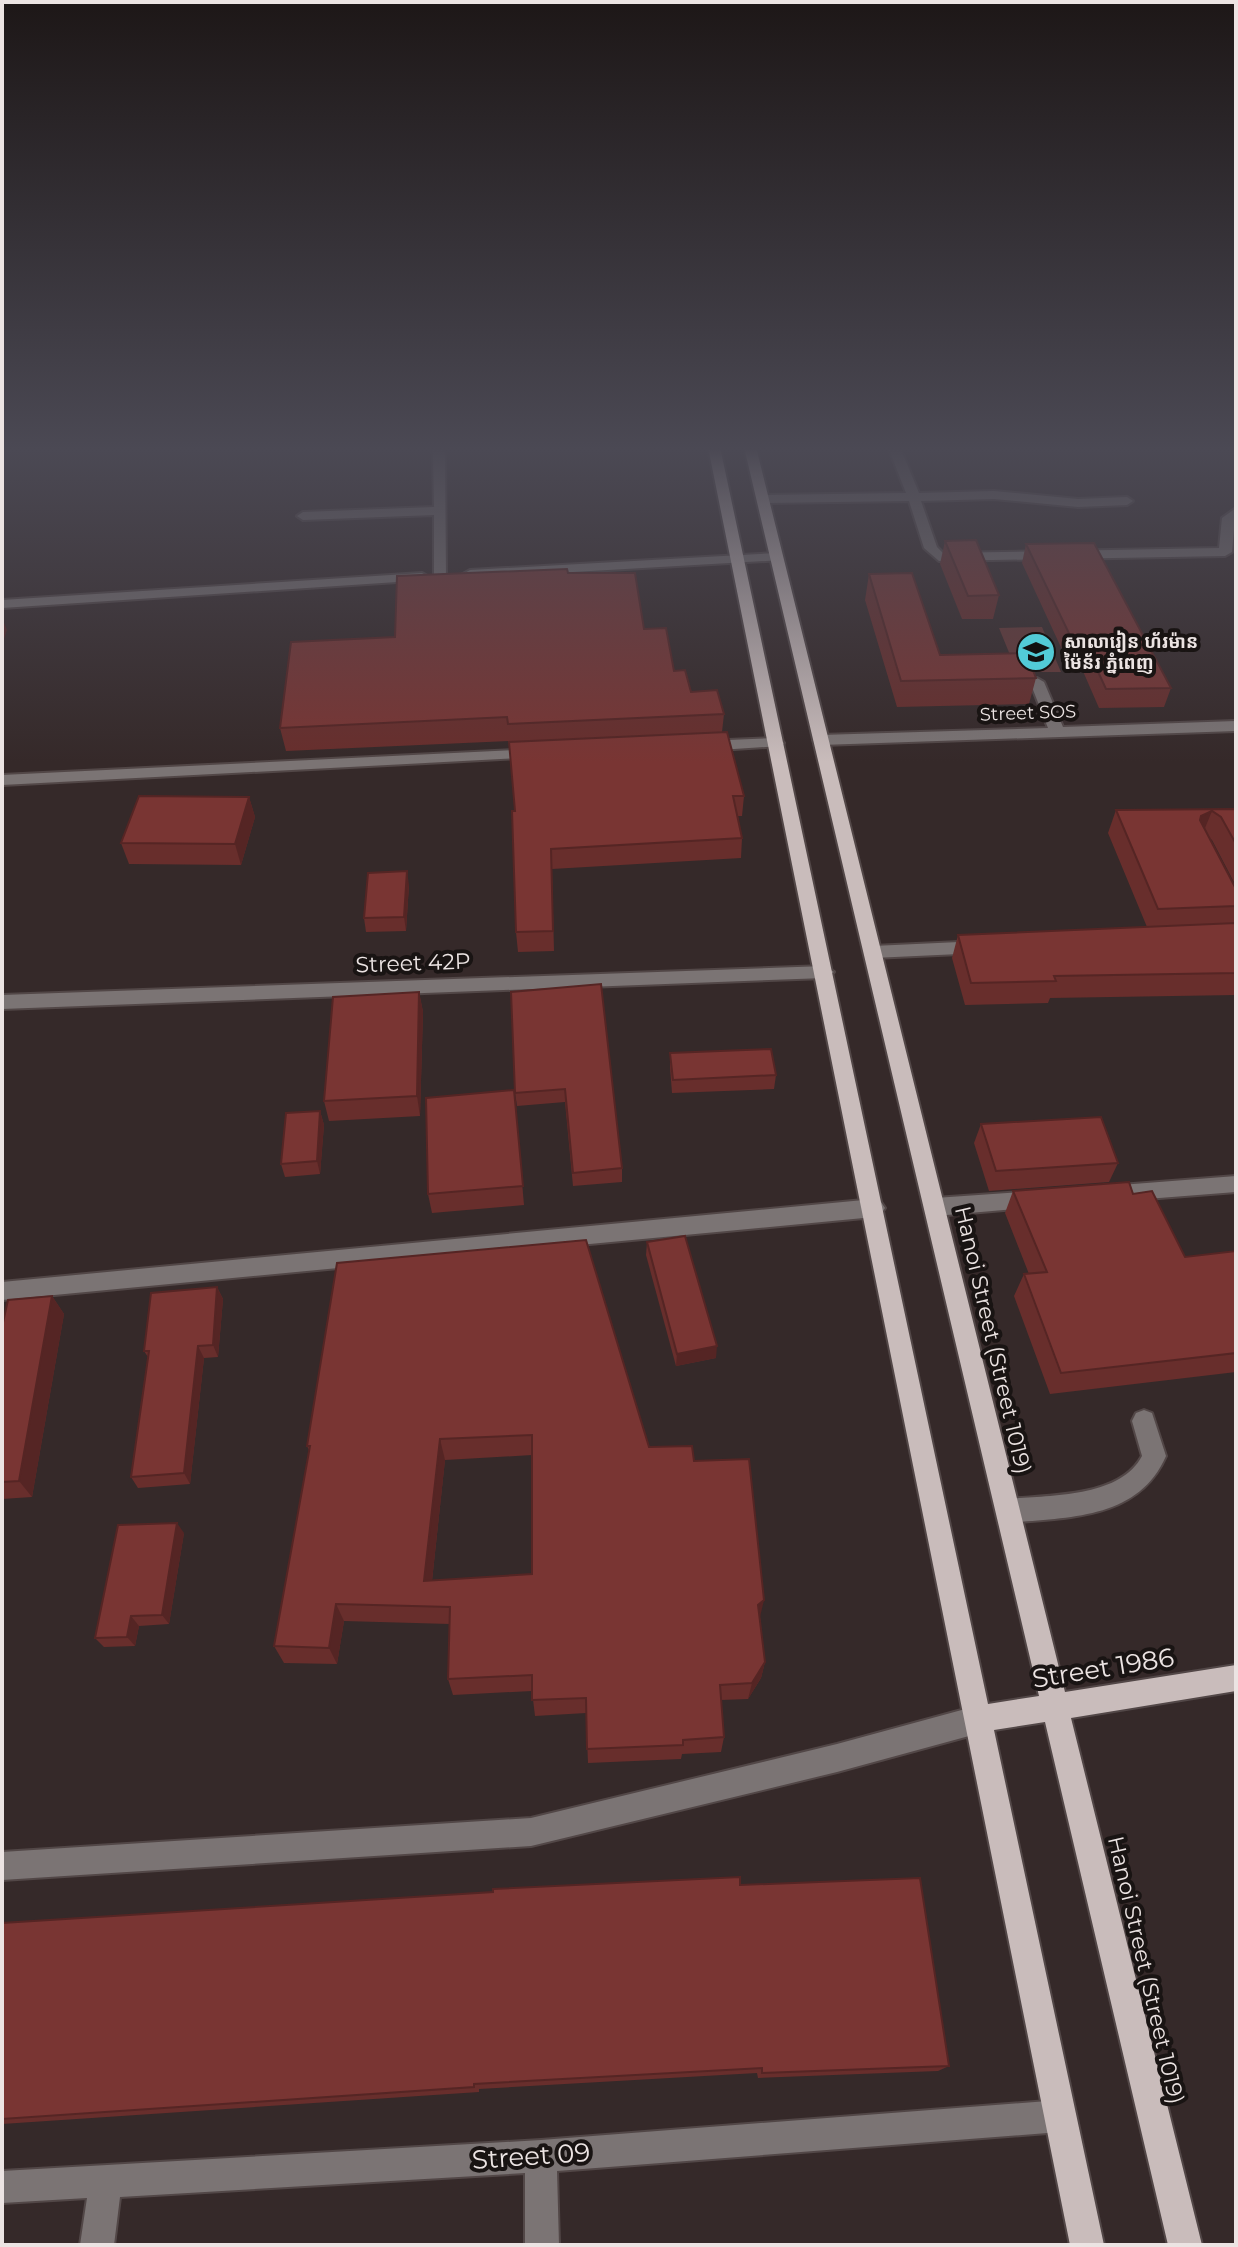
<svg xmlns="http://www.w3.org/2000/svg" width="1238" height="2247" viewBox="0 0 1238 2247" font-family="Montserrat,'Noto Sans Khmer',sans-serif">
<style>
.green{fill:#663836}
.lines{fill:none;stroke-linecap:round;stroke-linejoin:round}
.minor-casing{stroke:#524747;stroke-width:4}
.major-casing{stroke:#524747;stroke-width:4}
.minor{fill:#7b7474;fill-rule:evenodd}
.major{fill:#c9bcbb;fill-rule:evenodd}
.wall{fill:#682e2c;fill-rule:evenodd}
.shaded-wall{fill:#552524}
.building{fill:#793533;stroke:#552524;stroke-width:2;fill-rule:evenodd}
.labels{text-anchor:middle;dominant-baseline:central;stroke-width:8;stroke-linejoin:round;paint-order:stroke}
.far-poi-label{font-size:18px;font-weight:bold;fill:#ece4e3;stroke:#191413;text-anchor:start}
.far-street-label{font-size:18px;fill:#ece4e3;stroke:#191413}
.street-label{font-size:22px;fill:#ece4e3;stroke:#191413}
.near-street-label{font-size:26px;fill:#ece4e3;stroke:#191413}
</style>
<rect width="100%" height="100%" fill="#352929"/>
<path class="green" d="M 1042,627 L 1061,672 L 1017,672 L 999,628 Z"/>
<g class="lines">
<defs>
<g id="minor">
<path d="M 429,447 L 441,447 L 445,454 L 446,578 L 434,575 L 434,515 L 303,520 L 297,516 L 303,512 L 434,507 L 433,454 Z"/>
<path d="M 888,447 L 900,447 L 919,493 L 994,491 L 1078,499 L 1127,497 L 1133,501 L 1127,505 L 1078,507 L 994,499 L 921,501 L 937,547 L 943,553 L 1219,548 L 1222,518 L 1236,508 L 1232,552 L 1225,556 L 939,561 L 924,548 L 909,501 L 763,503 L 757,499 L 763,495 L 906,493 Z"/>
<path d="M 777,553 L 782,554 L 782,560 L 470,578 L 463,574 L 470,570 Z"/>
<path d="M 422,573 L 429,577 L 427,580 L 2,608 L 2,600 Z"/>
<path d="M 1037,678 L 1044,682 L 1063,727 L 1236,721 L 1236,731 L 821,745 L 813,740 L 821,735 L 1048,728 L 1030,682 Z"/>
<path d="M 776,738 L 784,743 L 781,746 L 704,751 L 696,746 L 704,741 Z"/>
<path d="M 536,749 L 541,751 L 541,757 L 2,785 L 2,775 Z"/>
<path d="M 981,941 L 990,947 L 981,953 L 873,958 L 864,952 L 873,946 Z"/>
<path d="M 825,966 L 834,972 L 825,978 L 2,1009 L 2,995 Z"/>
<path d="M 1236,1176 L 1236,1192 L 1108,1202 L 1101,1200 L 1098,1194 L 1101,1188 L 1108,1186 Z"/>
<path d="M 1037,1191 L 1044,1193 L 1047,1199 L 1044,1205 L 1037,1207 L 935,1216 L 928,1213 L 924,1207 L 928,1201 L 935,1198 Z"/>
<path d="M 874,1199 L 881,1202 L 885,1208 L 881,1214 L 874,1217 L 2,1300 L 2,1282 Z"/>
<path d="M 1144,1410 L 1152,1413 L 1166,1456 C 1138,1520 1068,1517 1008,1523 L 999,1519 L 996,1511 L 999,1503 L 1008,1499 C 1049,1495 1120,1498 1142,1456 L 1132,1421 L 1136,1413 Z"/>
<path d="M 980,1705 L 990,1709 L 994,1719 L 990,1729 L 980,1733 L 837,1772 L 531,1846 L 2,1880 L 2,1852 L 531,1818 L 837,1744 Z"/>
<path d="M 1060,2100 L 1071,2105 L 1076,2116 L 1071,2127 L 1060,2132 L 557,2171 L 559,2245 L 525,2245 L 525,2173 L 120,2197 L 114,2245 L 80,2245 L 87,2198 L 2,2203 L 2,2171 L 541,2140 Z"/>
</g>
<path id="major" d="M 708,447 L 720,447 L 988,1704 L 1039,1696 L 744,447 L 756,447 L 1065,1692 L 1236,1665 L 1236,1691 L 1071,1718 L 1202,2245 L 1168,2245 L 1045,1722 L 994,1730 L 1104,2245 L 1070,2245 Z"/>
</defs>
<use href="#minor" class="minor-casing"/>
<use href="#major" class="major-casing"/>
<use href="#minor" class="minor"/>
<use href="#major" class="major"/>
</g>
<g class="wall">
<path d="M 945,541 L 999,595 L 993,619 L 962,619 L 940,564 Z"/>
<path d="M 1026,544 L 1171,688 L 1164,707 L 1099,708 L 1082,669 L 1071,669 L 1022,563 Z"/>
<path d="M 568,573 L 644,629 L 691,692 L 724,714 L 722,732 L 744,796 L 742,816 L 738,816 L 742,838 L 741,858 L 552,869 L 554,951 L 518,952 L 516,932 L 515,811 L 509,741 L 286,751 L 280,728 L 395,637 Z"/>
<path d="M 869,574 L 940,655 L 1036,678 L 1029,704 L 897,707 L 865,600 Z"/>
<path d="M 249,797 L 255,817 L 241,865 L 129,864 L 121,843 Z"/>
<path d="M 1236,809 L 1236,886 L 1212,840 L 1209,838 L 1236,889 L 1236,995 L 1050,998 L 1048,1003 L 965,1005 L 952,958 L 958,935 L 1147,927 L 1108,833 L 1116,810 Z"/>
<path d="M 409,885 L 406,931 L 366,932 L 364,918 Z"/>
<path d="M 601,984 L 622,1168 L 622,1182 L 573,1186 L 565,1102 L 517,1106 L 515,1093 Z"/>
<path d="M 419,992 L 423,1012 L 420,1116 L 329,1121 L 324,1101 Z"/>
<path d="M 670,1053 L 776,1075 L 774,1089 L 672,1093 L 670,1067 Z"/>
<path d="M 514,1090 L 524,1205 L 432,1213 L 428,1194 Z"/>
<path d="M 320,1111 L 324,1125 L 320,1174 L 285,1177 L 281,1164 Z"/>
<path d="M 981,1124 L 1118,1163 L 1109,1182 L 989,1191 L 974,1143 Z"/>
<path d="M 1013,1191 L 1133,1194 L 1185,1257 L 1236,1251 L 1236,1372 L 1050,1394 L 1014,1296 L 1024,1274 L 1029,1274 L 1005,1213 Z"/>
<path d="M 647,1242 L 716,1358 L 676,1366 L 646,1255 Z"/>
<path d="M 337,1263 L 649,1447 L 694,1461 L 760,1618 L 765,1662 L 761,1678 L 748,1699 L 721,1700 L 724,1737 L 721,1752 L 682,1754 L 681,1759 L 588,1763 L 586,1713 L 535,1716 L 532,1691 L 453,1695 L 448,1679 L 450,1624 L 344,1621 L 337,1664 L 284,1663 L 274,1646 L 309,1450 L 307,1446 ZM 532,1455 L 532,1574 L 432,1581 L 445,1460 Z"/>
<path d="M 217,1287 L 223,1299 L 218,1357 L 204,1358 L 190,1484 L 138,1488 L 131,1477 L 148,1357 L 144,1351 Z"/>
<path d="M 52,1296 L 64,1314 L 32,1497 L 2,1499 L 2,1327 Z"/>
<path d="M 184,1533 L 169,1624 L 139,1626 L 135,1646 L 104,1647 L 95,1638 Z"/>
<path d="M 740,1885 L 949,2066 L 938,2071 L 758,2078 L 757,2073 L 479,2089 L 479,2092 L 2,2124 L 2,1923 Z"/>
</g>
<g class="shaded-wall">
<path d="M 2,618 L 7,630 L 2,645 Z"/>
<path d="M 249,797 L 255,817 L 241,865 L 235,844 Z"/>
<path d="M 1212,811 L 1203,833 L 1191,838 L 1201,816 Z"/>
<path d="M 407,871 L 409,885 L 406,931 L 404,917 Z"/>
<path d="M 419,992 L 423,1012 L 420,1116 L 417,1096 Z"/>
<path d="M 320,1111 L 324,1125 L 320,1174 L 317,1161 Z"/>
<path d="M 217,1287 L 223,1299 L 218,1357 L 213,1345 Z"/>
<path d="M 52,1296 L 64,1314 L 32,1497 L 19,1481 Z"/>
<path d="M 198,1346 L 204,1358 L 190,1484 L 184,1473 Z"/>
<path d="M 717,1346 L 716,1358 L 676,1366 L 677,1354 Z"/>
<path d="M 440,1439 L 445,1460 L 430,1599 L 424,1581 Z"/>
<path d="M 177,1523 L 184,1533 L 169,1624 L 162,1615 Z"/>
<path d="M 764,1600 L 760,1617 L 758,1605 Z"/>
<path d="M 336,1604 L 344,1621 L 337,1664 L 329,1648 Z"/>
<path d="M 131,1616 L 139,1626 L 135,1646 L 127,1637 Z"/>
<path d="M 765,1662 L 761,1678 L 748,1699 L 752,1683 Z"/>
</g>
<g class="building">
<path d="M 976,540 L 999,595 L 968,596 L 945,541 Z"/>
<path d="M 1094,543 L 1171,688 L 1106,689 L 1088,650 L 1077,650 L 1026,544 Z"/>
<path d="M 567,569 L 568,573 L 635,573 L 644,629 L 666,628 L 674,671 L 685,670 L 691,692 L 717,690 L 724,714 L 508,724 L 507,717 L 280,728 L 291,642 L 395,637 L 397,576 Z"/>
<path d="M 912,573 L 940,655 L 1026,653 L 1036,678 L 901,681 L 869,574 Z"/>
<path d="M 727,732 L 744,796 L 733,796 L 742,838 L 551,849 L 553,931 L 516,932 L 512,811 L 515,811 L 509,742 Z"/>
<path d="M 139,796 L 249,797 L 235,844 L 121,843 Z"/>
<path d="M 1236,809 L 1236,844 L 1221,817 L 1212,811 L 1201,816 L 1200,820 L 1236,889 L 1236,906 L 1158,909 L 1116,810 Z"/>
<path d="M 407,871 L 404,917 L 364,918 L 368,873 Z"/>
<path d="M 1236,923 L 1236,973 L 1054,976 L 1056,981 L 971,983 L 958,935 Z"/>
<path d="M 601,984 L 622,1168 L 573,1173 L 565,1089 L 515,1093 L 511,992 Z"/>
<path d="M 419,992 L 417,1096 L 324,1101 L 333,997 Z"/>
<path d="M 771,1049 L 776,1075 L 673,1080 L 670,1053 Z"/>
<path d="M 514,1090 L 523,1186 L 428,1194 L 426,1098 Z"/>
<path d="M 320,1111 L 317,1161 L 281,1164 L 286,1113 Z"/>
<path d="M 1101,1117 L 1118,1163 L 996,1171 L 981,1124 Z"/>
<path d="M 1129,1182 L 1133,1194 L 1152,1191 L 1185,1257 L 1236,1251 L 1236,1353 L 1061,1373 L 1024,1274 L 1047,1272 L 1013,1191 Z"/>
<path d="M 685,1236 L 717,1346 L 677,1354 L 647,1242 Z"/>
<path d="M 586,1240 L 649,1447 L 692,1446 L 694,1461 L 749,1459 L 764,1600 L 758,1605 L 765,1662 L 752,1683 L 720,1685 L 724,1737 L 683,1740 L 683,1745 L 587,1749 L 586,1698 L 532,1700 L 532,1675 L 448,1679 L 450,1607 L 336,1604 L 329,1648 L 274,1646 L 310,1446 L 307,1446 L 337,1263 ZM 532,1435 L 532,1574 L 424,1581 L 440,1439 Z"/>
<path d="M 217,1287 L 213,1345 L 198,1346 L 184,1473 L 131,1477 L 149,1351 L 144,1351 L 151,1293 Z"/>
<path d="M 52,1296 L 19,1481 L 2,1482 L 2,1327 L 8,1300 Z"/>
<path d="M 177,1523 L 162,1615 L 131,1616 L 127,1637 L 95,1638 L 118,1525 Z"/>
<path d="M 740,1877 L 740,1885 L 920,1878 L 949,2066 L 762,2073 L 762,2068 L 474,2084 L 474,2087 L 2,2119 L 2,1923 L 493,1892 L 493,1889 Z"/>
</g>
<linearGradient id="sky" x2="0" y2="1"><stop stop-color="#1d1717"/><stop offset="0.59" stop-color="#4b4954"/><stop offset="1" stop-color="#4b4954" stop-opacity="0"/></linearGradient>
<rect width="1238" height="762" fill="url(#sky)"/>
<defs>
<symbol id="school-disc" viewBox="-11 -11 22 22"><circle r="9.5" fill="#52cbd7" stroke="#191413"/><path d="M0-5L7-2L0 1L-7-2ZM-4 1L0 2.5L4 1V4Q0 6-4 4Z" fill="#111"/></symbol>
</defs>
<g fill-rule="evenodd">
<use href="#school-disc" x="1014" y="630" width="44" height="44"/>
</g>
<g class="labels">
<g class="far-poi-label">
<text x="1064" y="642">សាលារៀន ហ័រម៉ាន<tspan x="1064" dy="21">ម៉ៃន័រ ភ្នំពេញ</tspan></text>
</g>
<g class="far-street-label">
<text transform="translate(1028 713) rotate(-2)">Street SOS</text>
</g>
<g class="street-label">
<text transform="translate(413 963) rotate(-2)">Street 42P</text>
<text transform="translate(993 1340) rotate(77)">Hanoi Street (Street 1019)</text>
<text transform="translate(1146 1970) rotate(77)">Hanoi Street (Street 1019)</text>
</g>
<g class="near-street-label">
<text transform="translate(1103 1668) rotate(-9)">Street 1986</text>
<text transform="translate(531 2156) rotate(-4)">Street 09</text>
</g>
</g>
<rect width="1238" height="2247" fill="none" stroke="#ece4e3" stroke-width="8"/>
</svg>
